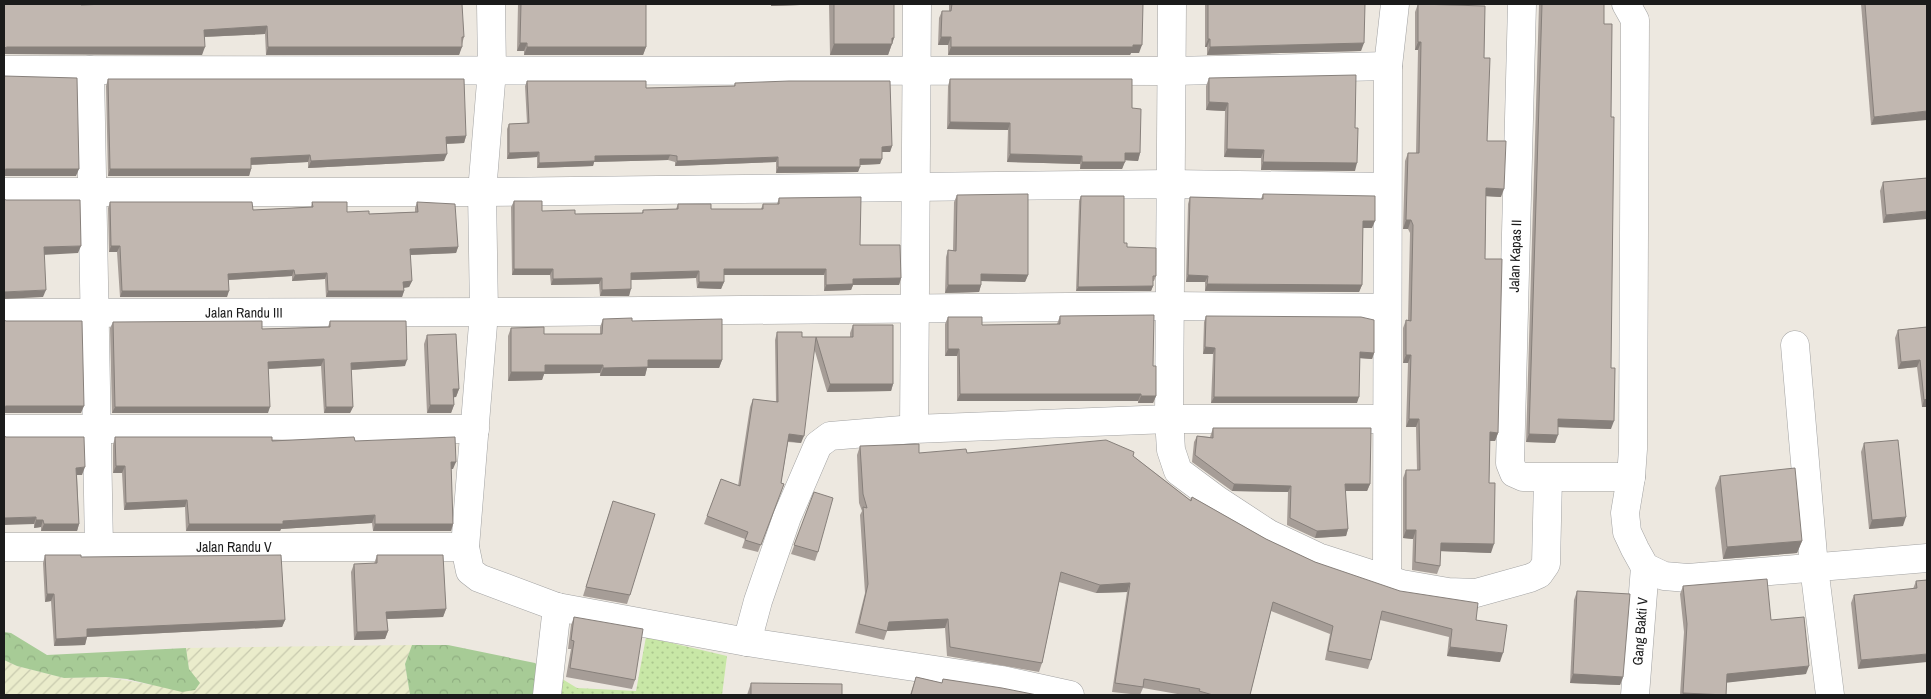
<svg xmlns="http://www.w3.org/2000/svg" width="1931" height="699" viewBox="0 0 1931 699" font-family="'Archivo Narrow',sans-serif">
<style>
.farmland{fill:url(#farmland-furrows)}
.grass{fill:url(#grass-dots)}
.forest{fill:url(#forest-crowns)}
.lines{fill:none;stroke-linecap:round;stroke-linejoin:round}
.street-casing{stroke:#a2a2a2;stroke-width:29}
.street{stroke:#fff;stroke-width:28}
.wall{fill:#a69d97}
.shaded-wall{fill:#87807b}
.building{fill:#c1b7b0;stroke:#87807b}
.labels{text-anchor:middle;dominant-baseline:central;stroke-width:5;stroke-linejoin:round;paint-order:stroke}
.street-label{font-size:14px;fill:#1b1b1b;stroke:#fff}
</style>
<defs>
<pattern id="farmland-furrows" width="10" height="10" patternUnits="userSpaceOnUse" patternTransform="scale(1.25)"><rect width="10" height="10" fill="#eaeccb"/><path d="M-1 1l2-2M0 10L10 0M9 11l2-2" fill="none" stroke="#c8caae"/></pattern>
<pattern id="grass-dots" width="8" height="8" patternUnits="userSpaceOnUse" patternTransform="scale(1.25)"><rect width="8" height="8" fill="#c8e7a6"/><path d="M2 2h.1M6 6h.1" fill="none" stroke="#abc68e" stroke-width="1.8" stroke-linecap="round"/></pattern>
<pattern id="forest-crowns" width="20" height="18" patternUnits="userSpaceOnUse" patternTransform="scale(1.25)"><rect width="20" height="18" fill="#a7cb96"/><path d="M2 6a3 3 0 1 1 6 0M12 15a3 3 0 1 1 6 0" fill="none" stroke="#8fae81"/></pattern>
</defs>
<rect width="100%" height="100%" fill="#ede8e0"/>
<path class="farmland" d="M 412,645 L 405,664 L 410,695 L 4,695 L 4,660 L 17,666 L 64,678 L 106,677 L 152,685 L 189,669 L 186,648 Z"/>
<path class="grass" d="M 646,637 L 727,656 L 722,695 L 557,695 L 559,677 L 577,688 L 636,691 Z"/>
<g class="forest">
<path d="M 4,632 L 11,633 L 47,655 L 186,648 L 189,669 L 200,683 L 195,690 L 182,692 L 127,679 L 106,677 L 64,678 L 17,666 L 4,660 Z"/>
<path d="M 412,645 L 448,645 L 535,663 L 539,666 L 536,695 L 410,695 L 405,664 Z"/>
</g>
<g class="lines">
<defs>
<g id="street">
<path d="M 491,4 L 492,70 L 482,192 L 484,312 L 465,547 L 470,571 L 479,578 L 557,607 L 747,642 L 1002,680 L 1070,695"/>
<path d="M 1172,4 L 1169,419 L 1171,450 L 1178,471 L 1217,500 L 1269,534 L 1318,557 L 1402,584 L 1448,592 L 1476,593 L 1530,578 L 1539,574 L 1546,564 L 1548,478"/>
<path d="M 1522,4 L 1510,463 L 1514,473 L 1523,477 L 1631,477 L 1625,513 L 1627,532 L 1635,549 L 1645,567 L 1664,576 L 1688,578 L 1927,558"/>
<path d="M 1626,4 L 1635,20 L 1633,449 L 1631,477"/>
<path d="M 4,70 L 1172,71 L 1388,66"/>
<path d="M 90,70 L 99,547"/>
<path d="M 4,192 L 482,192 L 1171,184 L 1387,187"/>
<path id="s1" d="M 4,313 L 541,312 L 1170,306 L 1387,308"/>
<path d="M 1795,345 L 1814,567 L 1830,695"/>
<path d="M 4,429 L 475,429"/>
<path d="M 914,429 L 917,4"/>
<path id="s2" d="M 4,547 L 465,547"/>
<path d="M 1387,578 L 1388,66 L 1395,4"/>
<path d="M 747,642 L 758,601 L 787,517 L 818,445 L 830,436 L 914,429 L 1169,419 L 1387,419"/>
<path d="M 547,695 L 557,607"/>
<path id="s3" d="M 1635,695 L 1645,567"/>
</g>
</defs>
<use href="#street" class="street-casing"/>
<use href="#street" class="street"/>
</g>
<g class="wall">
<path d="M 518,4 L 646,4 L 646,47 L 643,55 L 524,55 L 524,51 L 517,51 Z"/>
<path d="M 771,4 L 894,4 L 894,38 L 888,55 L 830,55 L 829,4 L 771,6 Z"/>
<path d="M 949,4 L 1143,4 L 1139,53 L 1131,53 L 1130,55 L 948,55 L 948,45 L 938,45 L 939,18 L 942,11 L 949,11 Z"/>
<path d="M 1205,4 L 1365,4 L 1361,51 L 1207,55 L 1207,47 L 1205,47 Z"/>
<path d="M 1418,4 L 1484,58 L 1487,141 L 1501,197 L 1486,196 L 1485,259 L 1498,433 L 1495,441 L 1490,441 L 1489,483 L 1491,553 L 1440,551 L 1440,566 L 1437,574 L 1412,570 L 1413,539 L 1403,538 L 1403,478 L 1406,470 L 1417,470 L 1416,427 L 1406,427 L 1408,363 L 1403,363 L 1403,328 L 1406,320 L 1408,320 L 1410,233 L 1408,229 L 1403,229 L 1405,161 L 1408,153 L 1416,153 L 1418,50 L 1415,50 L 1415,12 Z"/>
<path d="M 1539,4 L 1604,4 L 1604,24 L 1611,117 L 1611,429 L 1558,427 L 1555,443 L 1526,442 Z"/>
<path d="M 1861,4 L 1927,4 L 1871,125 Z"/>
<path d="M 81,5 L 464,37 L 459,55 L 266,55 L 265,34 L 204,37 L 202,55 L 4,54 Z"/>
<path d="M 1209,78 L 1355,128 L 1355,171 L 1261,170 L 1261,158 L 1224,157 L 1225,111 L 1206,110 L 1206,86 Z"/>
<path d="M 108,79 L 466,136 L 464,143 L 446,144 L 444,161 L 308,168 L 308,162 L 251,165 L 251,169 L 249,176 L 108,176 L 106,86 Z"/>
<path d="M 950,79 L 1132,108 L 1140,153 L 1138,161 L 1125,160 L 1122,169 L 1080,169 L 1080,164 L 1007,162 L 1008,130 L 947,129 L 948,86 Z"/>
<path d="M 527,81 L 646,88 L 734,86 L 735,83 L 892,146 L 890,152 L 882,152 L 880,164 L 860,165 L 858,172 L 776,173 L 776,162 L 675,166 L 675,162 L 668,160 L 594,162 L 593,166 L 537,168 L 537,157 L 507,159 L 507,129 L 509,124 L 527,123 L 525,86 Z"/>
<path d="M 1927,178 L 1883,223 L 1880,191 L 1883,182 Z"/>
<path d="M 1263,194 L 1372,228 L 1363,228 L 1362,285 L 1359,292 L 1205,291 L 1205,282 L 1186,282 L 1188,204 L 1190,197 L 1261,199 Z"/>
<path d="M 957,195 L 1028,275 L 1025,282 L 981,281 L 981,285 L 979,292 L 945,293 L 946,257 L 948,250 L 953,251 L 954,202 Z"/>
<path d="M 1081,196 L 1127,247 L 1156,276 L 1154,281 L 1153,281 L 1153,286 L 1151,291 L 1076,291 L 1079,201 Z"/>
<path d="M 779,198 L 860,245 L 901,278 L 899,285 L 853,285 L 851,290 L 824,291 L 824,275 L 724,275 L 724,282 L 721,289 L 697,288 L 696,278 L 631,280 L 629,296 L 600,296 L 599,284 L 551,285 L 550,275 L 512,275 L 511,207 L 514,201 L 542,211 L 575,214 L 642,213 L 643,210 L 676,209 L 678,204 L 711,209 L 761,209 L 763,204 L 777,204 Z"/>
<path d="M 110,202 L 253,210 L 311,207 L 312,202 L 347,212 L 369,214 L 415,212 L 415,208 L 417,202 L 458,247 L 456,253 L 410,255 L 412,281 L 409,287 L 404,288 L 404,291 L 402,297 L 326,297 L 325,279 L 292,281 L 292,276 L 229,280 L 227,297 L 120,297 L 117,252 L 109,252 L 108,208 Z"/>
<path d="M 1060,316 L 1153,366 L 1156,396 L 1153,403 L 1138,403 L 1138,401 L 957,401 L 957,356 L 945,356 L 945,324 L 948,317 L 982,325 L 1057,324 Z"/>
<path d="M 1206,316 L 1374,353 L 1372,359 L 1360,358 L 1357,403 L 1211,403 L 1213,354 L 1203,354 L 1204,322 Z"/>
<path d="M 603,319 L 632,321 L 722,360 L 719,368 L 647,368 L 645,376 L 600,376 L 600,373 L 544,374 L 542,380 L 508,381 L 508,336 L 511,328 L 544,334 L 600,334 L 600,327 Z"/>
<path d="M 330,321 L 405,366 L 351,370 L 353,407 L 350,413 L 324,413 L 321,366 L 268,369 L 268,413 L 112,413 L 110,328 L 113,322 L 262,329 L 328,327 Z"/>
<path d="M 853,325 L 893,384 L 891,391 L 827,392 L 814,348 L 801,443 L 788,442 L 781,483 L 784,484 L 758,552 L 742,548 L 745,539 L 704,524 L 721,479 L 738,486 L 750,407 L 753,399 L 776,402 L 775,340 L 777,332 L 815,340 L 816,337 L 850,337 L 850,333 Z"/>
<path d="M 1927,327 L 1927,407 L 1922,407 L 1917,367 L 1898,369 L 1895,338 L 1898,330 Z"/>
<path d="M 427,335 L 459,389 L 456,397 L 454,397 L 454,405 L 451,413 L 427,413 L 424,344 Z"/>
<path d="M 1213,428 L 1370,484 L 1367,491 L 1345,491 L 1348,529 L 1346,536 L 1315,538 L 1287,525 L 1288,492 L 1232,491 L 1192,462 L 1194,442 L 1197,436 L 1210,437 Z"/>
<path d="M 4,436 L 82,475 L 77,475 L 79,524 L 77,531 L 41,531 L 41,527 L 34,528 L 34,524 Z"/>
<path d="M 115,437 L 355,441 L 453,469 L 451,469 L 453,524 L 451,531 L 373,531 L 372,523 L 281,529 L 280,531 L 186,531 L 185,507 L 124,510 L 122,473 L 113,473 L 113,445 Z"/>
<path d="M 1864,443 L 1903,526 L 1869,529 L 1861,452 Z"/>
<path d="M 860,446 L 919,453 L 967,453 L 1133,456 L 1190,500 L 1192,497 L 1266,539 L 1315,562 L 1476,620 L 1500,662 L 1447,656 L 1449,637 L 1380,620 L 1371,660 L 1368,669 L 1325,660 L 1330,634 L 1271,611 L 1250,695 L 1183,695 L 1143,688 L 1140,695 L 1112,692 L 1127,592 L 1096,593 L 1059,582 L 1042,663 L 1039,672 L 947,656 L 945,628 L 887,631 L 884,640 L 855,633 L 865,593 L 860,515 L 862,511 L 859,503 L 857,455 Z"/>
<path d="M 1720,476 L 1802,541 L 1797,553 L 1723,559 L 1715,488 Z"/>
<path d="M 814,492 L 818,552 L 815,561 L 791,554 Z"/>
<path d="M 613,501 L 630,595 L 627,604 L 583,596 Z"/>
<path d="M 45,555 L 81,557 L 285,620 L 282,627 L 87,637 L 85,645 L 54,646 L 51,601 L 45,602 L 43,563 Z"/>
<path d="M 377,555 L 446,609 L 443,617 L 387,619 L 388,631 L 385,639 L 354,640 L 351,572 L 354,564 L 374,564 Z"/>
<path d="M 1927,580 L 1858,669 L 1851,603 L 1854,595 L 1913,589 L 1916,581 Z"/>
<path d="M 1683,586 L 1771,620 L 1806,674 L 1727,682 L 1726,695 L 1680,695 L 1684,632 L 1680,594 Z"/>
<path d="M 1577,591 L 1623,677 L 1620,685 L 1570,683 L 1574,600 Z"/>
<path d="M 574,617 L 635,680 L 632,689 L 566,677 L 571,649 L 568,649 L 571,625 Z"/>
<path d="M 916,677 L 942,683 L 943,679 L 1037,695 L 910,695 Z"/>
<path d="M 751,683 L 842,695 L 747,695 Z"/>
</g>
<g class="shaded-wall">
<path d="M 771,4 L 829,4 L 771,6 Z"/>
<path d="M 267,26 L 265,34 L 201,37 L 204,30 Z"/>
<path d="M 941,37 L 951,37 L 948,45 L 938,45 Z"/>
<path d="M 894,38 L 888,55 L 830,55 L 834,44 Z"/>
<path d="M 1208,39 L 1210,39 L 1207,47 L 1205,47 Z"/>
<path d="M 1418,42 L 1421,42 L 1418,50 L 1415,50 Z"/>
<path d="M 520,43 L 527,43 L 524,51 L 517,51 Z"/>
<path d="M 1364,43 L 1361,51 L 1207,55 L 1210,47 Z"/>
<path d="M 1133,45 L 1142,45 L 1139,53 L 1131,53 L 1130,55 L 948,55 L 951,47 Z"/>
<path d="M 7,47 L 205,47 L 202,55 L 4,54 L 4,48 Z"/>
<path d="M 268,47 L 462,47 L 459,55 L 266,55 Z"/>
<path d="M 527,47 L 646,47 L 643,55 L 524,55 Z"/>
<path d="M 1209,102 L 1228,103 L 1225,111 L 1206,110 Z"/>
<path d="M 1927,111 L 1927,120 L 1871,125 L 1874,117 Z"/>
<path d="M 950,122 L 1010,123 L 1008,130 L 947,129 Z"/>
<path d="M 466,136 L 464,143 L 443,144 L 446,137 Z"/>
<path d="M 892,146 L 890,152 L 880,152 L 882,147 Z"/>
<path d="M 1227,149 L 1264,150 L 1261,158 L 1224,157 Z"/>
<path d="M 539,152 L 537,157 L 507,159 L 509,153 Z"/>
<path d="M 1125,153 L 1140,153 L 1138,161 L 1122,160 Z"/>
<path d="M 447,154 L 444,161 L 308,168 L 311,161 Z"/>
<path d="M 1010,154 L 1082,156 L 1080,164 L 1007,162 Z"/>
<path d="M 310,155 L 308,162 L 248,165 L 251,158 Z"/>
<path d="M 670,155 L 668,160 L 594,162 L 593,166 L 537,168 L 539,163 L 595,156 Z"/>
<path d="M 778,157 L 776,162 L 675,166 L 677,161 Z"/>
<path d="M 860,159 L 882,159 L 880,164 L 858,165 Z"/>
<path d="M 1082,162 L 1125,162 L 1122,169 L 1080,169 Z"/>
<path d="M 1263,162 L 1357,163 L 1355,171 L 1261,170 Z"/>
<path d="M 778,167 L 860,167 L 858,172 L 776,173 Z"/>
<path d="M 6,169 L 79,169 L 76,176 L 4,176 L 4,170 Z"/>
<path d="M 110,169 L 251,169 L 249,176 L 108,176 Z"/>
<path d="M 1486,188 L 1504,189 L 1501,197 L 1483,196 Z"/>
<path d="M 1927,211 L 1927,219 L 1883,223 L 1886,215 Z"/>
<path d="M 1406,220 L 1411,220 L 1408,229 L 1403,229 Z"/>
<path d="M 1363,221 L 1375,221 L 1372,228 L 1361,228 Z"/>
<path d="M 81,246 L 78,253 L 42,255 L 44,247 Z"/>
<path d="M 111,246 L 120,246 L 117,252 L 109,252 Z"/>
<path d="M 458,247 L 456,253 L 408,255 L 410,249 Z"/>
<path d="M 514,269 L 553,269 L 550,275 L 512,275 Z"/>
<path d="M 724,269 L 826,269 L 824,275 L 721,275 Z"/>
<path d="M 294,270 L 292,276 L 226,280 L 228,274 Z"/>
<path d="M 699,271 L 696,278 L 629,280 L 631,273 Z"/>
<path d="M 327,273 L 325,279 L 292,281 L 295,275 Z"/>
<path d="M 981,274 L 1028,275 L 1025,282 L 978,281 Z"/>
<path d="M 1188,275 L 1208,276 L 1205,282 L 1186,282 Z"/>
<path d="M 602,278 L 599,284 L 551,285 L 553,279 Z"/>
<path d="M 901,278 L 899,285 L 853,285 L 851,290 L 824,291 L 826,285 L 853,279 Z"/>
<path d="M 412,281 L 409,287 L 401,288 L 403,282 Z"/>
<path d="M 699,282 L 724,282 L 721,289 L 697,288 Z"/>
<path d="M 1207,284 L 1362,285 L 1359,292 L 1205,291 Z"/>
<path d="M 948,285 L 981,285 L 979,292 L 945,293 Z"/>
<path d="M 1153,286 L 1151,291 L 1076,291 L 1078,287 Z"/>
<path d="M 631,289 L 629,296 L 600,296 L 602,290 Z"/>
<path d="M 46,290 L 43,297 L 4,299 L 4,292 Z"/>
<path d="M 122,291 L 229,291 L 227,297 L 120,297 Z"/>
<path d="M 328,291 L 404,291 L 402,297 L 326,297 Z"/>
<path d="M 1205,347 L 1215,348 L 1213,354 L 1203,354 Z"/>
<path d="M 948,349 L 959,349 L 957,356 L 945,356 Z"/>
<path d="M 1360,352 L 1374,353 L 1372,359 L 1358,358 Z"/>
<path d="M 1406,355 L 1411,355 L 1408,363 L 1403,363 Z"/>
<path d="M 324,359 L 321,366 L 265,369 L 268,362 Z"/>
<path d="M 407,360 L 405,366 L 349,370 L 351,363 Z"/>
<path d="M 648,360 L 722,360 L 719,368 L 647,368 L 645,376 L 600,376 L 603,368 Z"/>
<path d="M 1920,360 L 1917,367 L 1898,369 L 1901,362 Z"/>
<path d="M 545,365 L 603,365 L 600,373 L 544,374 L 542,380 L 508,381 L 511,372 Z"/>
<path d="M 830,384 L 893,384 L 891,391 L 827,392 Z"/>
<path d="M 453,389 L 459,389 L 456,397 L 450,398 Z"/>
<path d="M 960,394 L 1141,394 L 1138,401 L 957,401 Z"/>
<path d="M 1141,396 L 1156,396 L 1153,403 L 1138,403 Z"/>
<path d="M 1214,397 L 1359,397 L 1357,403 L 1211,403 Z"/>
<path d="M 1927,399 L 1927,407 L 1922,407 L 1924,400 Z"/>
<path d="M 430,405 L 454,405 L 451,413 L 427,413 Z"/>
<path d="M 6,406 L 84,406 L 81,413 L 4,413 L 4,407 Z"/>
<path d="M 115,407 L 270,407 L 268,413 L 112,413 Z"/>
<path d="M 326,407 L 353,407 L 350,413 L 324,413 Z"/>
<path d="M 1409,419 L 1419,419 L 1416,427 L 1406,427 Z"/>
<path d="M 1558,419 L 1614,421 L 1611,429 L 1555,427 Z"/>
<path d="M 1490,432 L 1498,433 L 1495,441 L 1487,441 Z"/>
<path d="M 789,434 L 804,436 L 801,443 L 787,441 Z"/>
<path d="M 1529,434 L 1558,435 L 1555,443 L 1526,442 Z"/>
<path d="M 451,462 L 456,462 L 453,469 L 448,469 Z"/>
<path d="M 116,466 L 125,466 L 122,473 L 113,473 Z"/>
<path d="M 85,467 L 82,475 L 74,475 L 76,468 Z"/>
<path d="M 1234,484 L 1291,486 L 1288,492 L 1232,491 Z"/>
<path d="M 1345,484 L 1370,484 L 1367,491 L 1342,491 Z"/>
<path d="M 187,500 L 185,507 L 124,510 L 126,503 Z"/>
<path d="M 375,515 L 372,523 L 281,529 L 280,531 L 186,531 L 189,524 L 283,521 Z"/>
<path d="M 36,517 L 34,524 L 4,525 L 4,518 Z"/>
<path d="M 1906,517 L 1903,526 L 1869,529 L 1872,520 Z"/>
<path d="M 36,520 L 43,520 L 41,527 L 34,528 Z"/>
<path d="M 44,524 L 79,524 L 77,531 L 41,531 Z"/>
<path d="M 375,524 L 453,524 L 451,531 L 373,531 Z"/>
<path d="M 1348,529 L 1346,536 L 1315,538 L 1317,531 Z"/>
<path d="M 1406,530 L 1416,530 L 1413,539 L 1403,538 Z"/>
<path d="M 1802,541 L 1797,553 L 1723,559 L 1727,547 Z"/>
<path d="M 1441,543 L 1494,544 L 1491,553 L 1438,551 Z"/>
<path d="M 1130,583 L 1127,592 L 1096,593 L 1100,585 Z"/>
<path d="M 47,594 L 54,594 L 51,601 L 45,602 Z"/>
<path d="M 446,609 L 443,617 L 384,619 L 386,612 Z"/>
<path d="M 948,619 L 945,628 L 887,631 L 889,622 Z"/>
<path d="M 285,620 L 282,627 L 84,637 L 87,629 Z"/>
<path d="M 388,631 L 385,639 L 354,640 L 357,632 Z"/>
<path d="M 87,637 L 85,645 L 54,646 L 56,639 Z"/>
<path d="M 1450,647 L 1503,653 L 1500,662 L 1447,656 Z"/>
<path d="M 1927,654 L 1927,662 L 1858,669 L 1861,660 Z"/>
<path d="M 1809,666 L 1806,674 L 1724,683 L 1727,674 Z"/>
<path d="M 1573,674 L 1623,677 L 1620,685 L 1570,683 Z"/>
<path d="M 1683,693 L 1726,695 L 1682,695 Z"/>
</g>
<g class="building">
<path d="M 4,4 L 81,4 L 81,5 L 107,4 L 462,4 L 464,37 L 462,37 L 462,47 L 268,47 L 267,26 L 204,30 L 205,47 L 7,47 L 4,48 Z"/>
<path d="M 521,4 L 646,4 L 646,47 L 527,47 L 527,43 L 520,43 Z"/>
<path d="M 834,4 L 894,4 L 894,38 L 892,38 L 892,44 L 834,44 Z"/>
<path d="M 952,4 L 1143,4 L 1142,45 L 1133,45 L 1133,47 L 951,47 L 951,37 L 941,37 L 942,11 L 951,11 Z"/>
<path d="M 1208,4 L 1365,4 L 1364,43 L 1210,47 L 1210,39 L 1208,39 Z"/>
<path d="M 1418,4 L 1485,6 L 1484,58 L 1490,58 L 1487,141 L 1506,141 L 1504,189 L 1486,188 L 1485,259 L 1502,259 L 1498,433 L 1490,432 L 1489,483 L 1495,483 L 1494,544 L 1441,543 L 1440,566 L 1415,562 L 1416,530 L 1406,530 L 1406,470 L 1420,470 L 1419,419 L 1409,419 L 1411,355 L 1406,355 L 1406,320 L 1411,321 L 1413,225 L 1411,220 L 1406,220 L 1408,153 L 1419,153 L 1421,42 L 1418,42 Z"/>
<path d="M 1542,4 L 1604,4 L 1604,24 L 1612,24 L 1611,117 L 1614,117 L 1611,368 L 1615,368 L 1614,421 L 1558,419 L 1558,435 L 1529,434 Z"/>
<path d="M 1865,4 L 1927,4 L 1927,111 L 1874,117 Z"/>
<path d="M 1356,75 L 1355,128 L 1358,128 L 1357,163 L 1263,162 L 1264,150 L 1227,149 L 1228,103 L 1209,102 L 1209,78 Z"/>
<path d="M 4,76 L 77,78 L 79,169 L 6,169 L 4,170 Z"/>
<path d="M 108,79 L 464,79 L 466,136 L 446,137 L 447,154 L 311,161 L 310,155 L 251,158 L 251,169 L 110,169 Z"/>
<path d="M 950,79 L 1132,79 L 1132,108 L 1141,109 L 1140,153 L 1125,153 L 1125,162 L 1082,162 L 1082,156 L 1010,154 L 1010,123 L 950,122 Z"/>
<path d="M 527,81 L 646,81 L 646,88 L 735,86 L 735,83 L 789,81 L 890,81 L 892,146 L 882,147 L 882,159 L 860,159 L 860,167 L 778,167 L 778,157 L 677,161 L 677,156 L 670,155 L 595,156 L 595,161 L 539,163 L 539,152 L 509,153 L 509,124 L 529,123 Z"/>
<path d="M 1927,178 L 1927,211 L 1886,215 L 1883,182 Z"/>
<path d="M 1028,194 L 1028,275 L 981,274 L 981,285 L 948,285 L 948,250 L 956,251 L 957,195 Z"/>
<path d="M 1263,194 L 1375,196 L 1375,221 L 1363,221 L 1362,285 L 1207,284 L 1208,276 L 1188,275 L 1190,197 L 1263,199 Z"/>
<path d="M 1081,196 L 1124,196 L 1124,243 L 1127,243 L 1127,247 L 1156,248 L 1156,276 L 1153,276 L 1153,286 L 1078,287 Z"/>
<path d="M 861,197 L 860,245 L 900,245 L 901,278 L 853,279 L 853,284 L 826,285 L 826,269 L 724,269 L 724,282 L 699,282 L 699,271 L 631,273 L 631,289 L 602,290 L 602,278 L 553,279 L 553,269 L 514,269 L 514,201 L 542,201 L 542,211 L 575,210 L 575,214 L 643,213 L 643,210 L 678,209 L 678,204 L 711,204 L 711,209 L 763,209 L 763,204 L 779,204 L 779,198 Z"/>
<path d="M 4,199 L 6,200 L 80,200 L 81,246 L 44,247 L 46,290 L 4,292 Z"/>
<path d="M 110,202 L 252,202 L 253,210 L 313,207 L 312,202 L 347,202 L 347,212 L 369,211 L 369,214 L 418,212 L 417,202 L 455,204 L 458,247 L 410,249 L 412,281 L 403,282 L 404,291 L 328,291 L 327,273 L 295,275 L 294,270 L 228,274 L 229,291 L 122,291 L 120,246 L 111,246 Z"/>
<path d="M 1154,315 L 1153,366 L 1156,366 L 1156,396 L 1141,396 L 1141,394 L 960,394 L 959,349 L 948,349 L 948,317 L 982,317 L 982,325 L 1060,324 L 1060,316 Z"/>
<path d="M 1206,316 L 1361,317 L 1374,320 L 1374,353 L 1360,352 L 1359,397 L 1214,397 L 1215,348 L 1205,347 Z"/>
<path d="M 632,318 L 632,321 L 722,319 L 722,360 L 648,360 L 648,367 L 603,368 L 603,365 L 545,365 L 545,372 L 511,372 L 511,328 L 544,327 L 544,334 L 602,334 L 603,319 Z"/>
<path d="M 4,320 L 6,321 L 82,321 L 84,406 L 6,406 L 4,407 Z"/>
<path d="M 262,321 L 262,329 L 330,327 L 330,321 L 406,321 L 407,360 L 351,363 L 353,407 L 326,407 L 324,359 L 268,362 L 270,407 L 115,407 L 113,322 Z"/>
<path d="M 853,325 L 893,325 L 893,384 L 830,384 L 816,337 L 853,337 Z"/>
<path d="M 1927,327 L 1927,399 L 1924,400 L 1920,360 L 1901,362 L 1898,330 Z"/>
<path d="M 777,332 L 802,332 L 802,337 L 816,337 L 804,436 L 789,434 L 781,483 L 784,484 L 761,545 L 745,540 L 748,532 L 707,516 L 721,479 L 740,486 L 753,399 L 778,402 Z"/>
<path d="M 456,334 L 459,389 L 453,389 L 454,405 L 430,405 L 427,335 Z"/>
<path d="M 1213,428 L 1371,428 L 1370,484 L 1345,484 L 1348,529 L 1317,531 L 1290,518 L 1291,486 L 1234,484 L 1195,455 L 1197,436 L 1213,438 Z"/>
<path d="M 4,436 L 6,437 L 84,437 L 85,467 L 76,468 L 79,524 L 44,524 L 43,520 L 36,520 L 36,517 L 4,518 Z"/>
<path d="M 115,437 L 272,437 L 272,441 L 354,437 L 355,441 L 455,437 L 456,462 L 451,462 L 453,524 L 375,524 L 375,515 L 283,521 L 283,524 L 189,524 L 187,500 L 126,503 L 125,466 L 116,466 Z"/>
<path d="M 1106,440 L 1134,452 L 1133,456 L 1191,501 L 1192,497 L 1266,539 L 1315,562 L 1400,591 L 1478,603 L 1476,620 L 1507,625 L 1503,653 L 1450,647 L 1452,629 L 1382,611 L 1371,660 L 1328,651 L 1333,626 L 1273,602 L 1250,695 L 1213,695 L 1199,691 L 1200,689 L 1144,679 L 1143,687 L 1115,683 L 1130,583 L 1100,585 L 1061,572 L 1042,663 L 950,647 L 948,619 L 889,622 L 887,631 L 859,624 L 868,584 L 863,507 L 867,508 L 863,494 L 860,446 L 919,444 L 919,453 L 966,449 L 967,453 Z"/>
<path d="M 1898,440 L 1906,517 L 1872,520 L 1864,443 Z"/>
<path d="M 1795,468 L 1802,541 L 1727,547 L 1720,476 Z"/>
<path d="M 814,492 L 833,498 L 818,552 L 794,545 Z"/>
<path d="M 613,501 L 655,514 L 630,595 L 586,587 Z"/>
<path d="M 45,555 L 81,555 L 81,557 L 281,555 L 285,620 L 87,629 L 87,637 L 56,639 L 54,594 L 47,594 Z"/>
<path d="M 377,555 L 443,555 L 446,609 L 386,612 L 388,631 L 357,632 L 354,564 L 377,563 Z"/>
<path d="M 1767,579 L 1771,620 L 1804,617 L 1809,666 L 1727,674 L 1726,695 L 1683,693 L 1687,624 L 1683,586 Z"/>
<path d="M 1927,580 L 1927,654 L 1861,660 L 1854,595 L 1917,588 L 1916,581 Z"/>
<path d="M 1577,591 L 1630,594 L 1623,677 L 1573,674 Z"/>
<path d="M 574,617 L 643,629 L 635,680 L 570,668 L 574,641 L 571,640 Z"/>
<path d="M 916,677 L 942,683 L 943,679 L 1002,688 L 1037,695 L 911,695 Z"/>
<path d="M 751,683 L 842,684 L 842,695 L 751,695 Z"/>
</g>
<g class="labels">
<g class="street-label">
<text transform="translate(1515 256) rotate(-88)">Jalan Kapas II</text>
<text stroke="none"><textPath href="#s1" startOffset="240">Jalan Randu III</textPath></text>
<text stroke="none"><textPath href="#s2" startOffset="230">Jalan Randu V</textPath></text>
<text stroke="none"><textPath href="#s3" startOffset="64">Gang Bakti V</textPath></text>
</g>
</g>
<rect width="1931" height="699" fill="none" stroke="#1b1b1b" stroke-width="10"/>
</svg>
